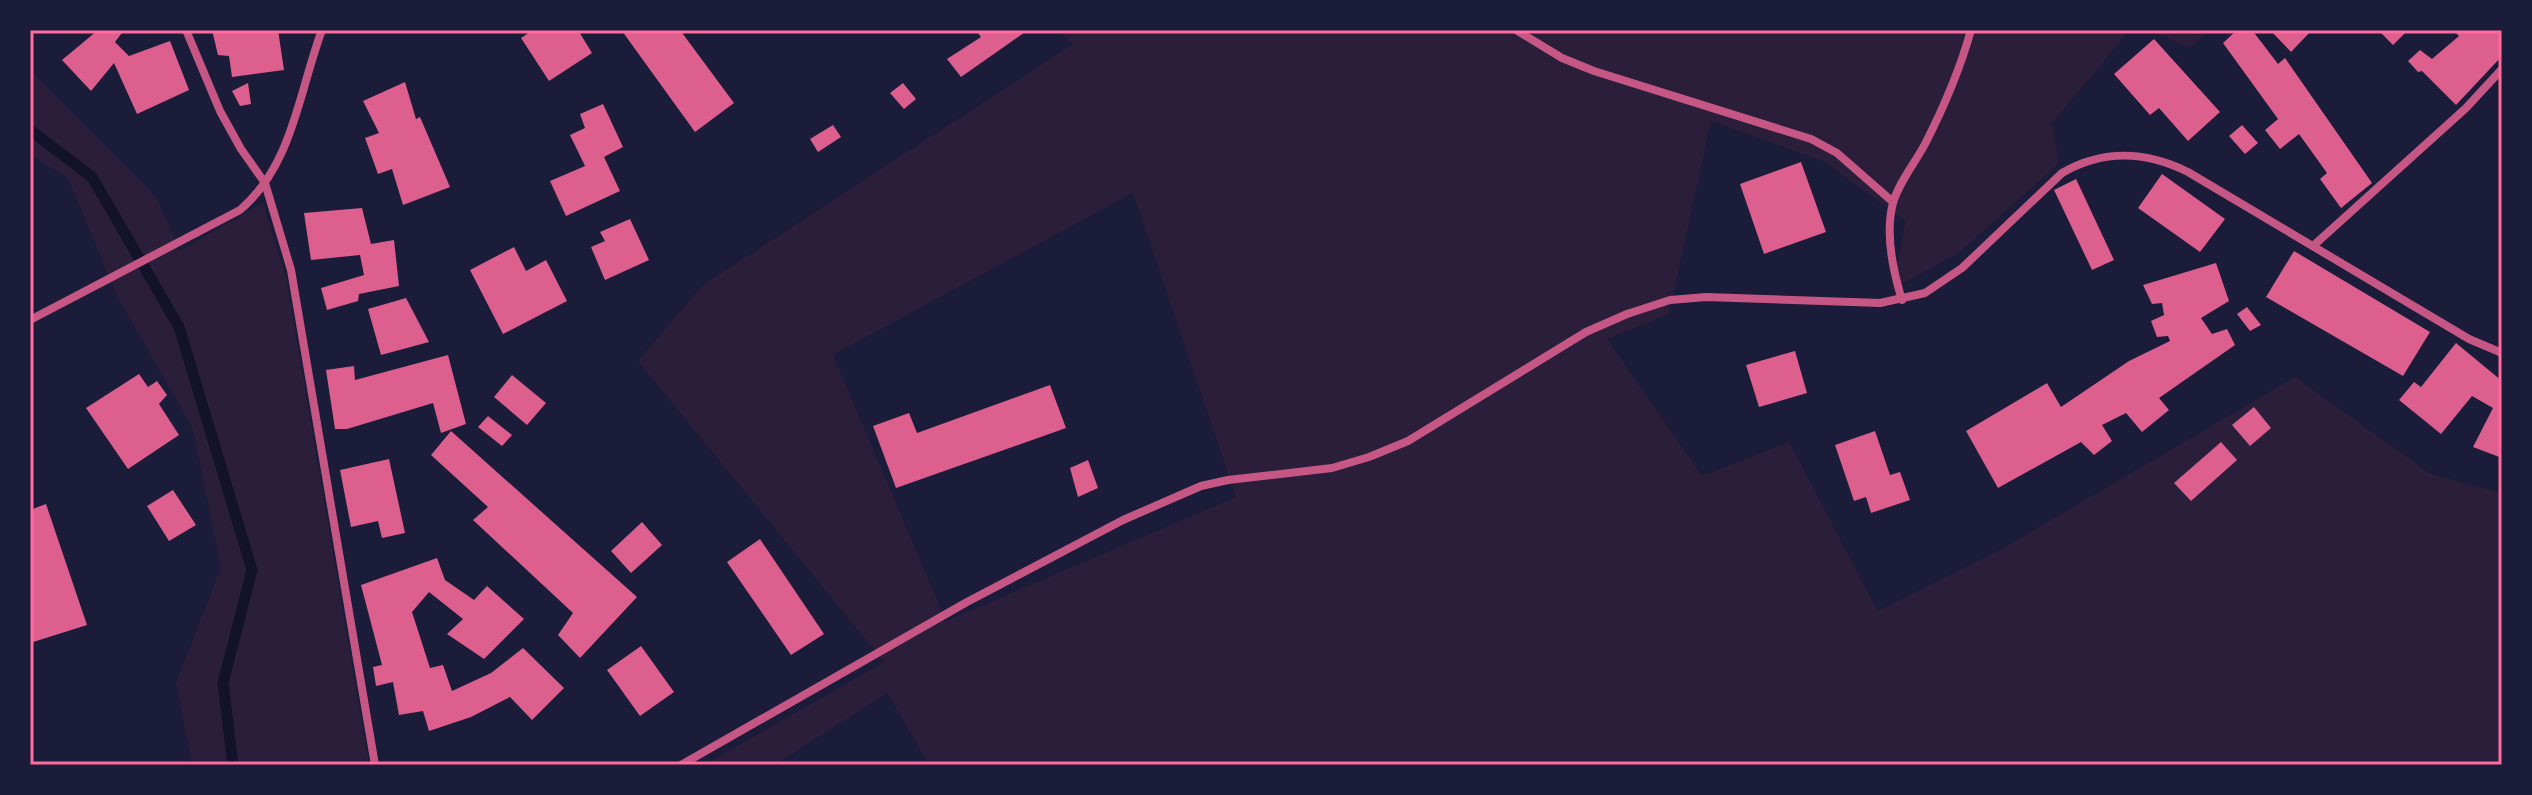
<svg xmlns="http://www.w3.org/2000/svg" width="2532" height="795" viewBox="0 0 2532 795" font-family="'IBM Plex Serif',serif">
<style>
.green{fill:#2a1e3b;fill-rule:evenodd}
.lines{fill:none;stroke-linecap:round;stroke-linejoin:round}
.stream{stroke:#12122b;stroke-width:11}
.building{fill:#dd5f8e}
.minor{stroke:#c65784;stroke-width:8}
.neatline{fill:none;stroke:#ff6b9d;stroke-width:3}
</style>
<rect width="100%" height="100%" fill="#1b1b3a"/>
<g class="green">
<path d="M 1057,30 L 2130,30 L 2052,123 L 2059,163 L 1960,252 L 1891,290 L 1906,221 L 1823,161 L 1711,121 L 1669,314 L 1607,339 L 1702,476 L 1789,442 L 1878,611 L 1998,551 L 2295,377 L 2431,474 L 2502,493 L 2502,765 L 929,765 L 887,693 L 775,765 L 704,765 L 884,662 L 638,361 L 703,285 L 1073,44 ZM 1133,193 L 1236,497 L 946,621 L 833,355 Z"/>
<path d="M 2149,30 L 2208,30 L 2191,48 Z"/>
<path d="M 30,71 L 157,198 L 180,251 L 263,203 L 286,277 L 369,765 L 192,765 L 176,683 L 221,567 L 193,429 L 117,296 L 68,178 L 30,155 Z"/>
</g>
<g class="lines">
<path class="stream" d="M 30,130 L 92,177 L 179,327 L 252,570 L 223,683 L 233,765"/>
</g>
<g class="building">
<path d="M 98,30 L 128,30 L 121,34 L 115,42 L 129,56 L 170,41 L 189,90 L 137,114 L 114,63 L 91,91 L 62,60 Z"/>
<path d="M 212,30 L 278,30 L 284,70 L 232,77 L 229,56 L 218,55 Z"/>
<path d="M 533,30 L 578,30 L 592,53 L 549,81 L 521,38 Z"/>
<path d="M 623,30 L 680,30 L 734,103 L 695,132 L 622,31 Z"/>
<path d="M 976,30 L 1028,30 L 961,77 L 947,59 L 981,37 Z"/>
<path d="M 2237,30 L 2252,30 L 2278,64 L 2285,58 L 2372,183 L 2341,208 L 2320,179 L 2327,173 L 2299,134 L 2280,149 L 2265,130 L 2278,119 L 2223,43 Z"/>
<path d="M 2270,30 L 2312,30 L 2291,52 Z"/>
<path d="M 2378,30 L 2402,30 L 2405,33 L 2393,45 Z"/>
<path d="M 2453,30 L 2502,30 L 2502,56 L 2456,105 L 2422,71 L 2418,72 L 2408,61 L 2420,50 L 2432,59 L 2459,36 Z"/>
<path d="M 2154,39 L 2220,112 L 2188,141 L 2159,108 L 2150,115 L 2114,74 Z"/>
<path d="M 405,82 L 416,119 L 420,117 L 450,187 L 403,205 L 392,169 L 378,174 L 365,138 L 379,133 L 363,101 Z"/>
<path d="M 248,83 L 251,104 L 240,106 L 232,91 Z"/>
<path d="M 903,83 L 916,99 L 904,109 L 890,93 Z"/>
<path d="M 603,104 L 623,147 L 604,157 L 620,191 L 566,216 L 550,181 L 585,166 L 570,135 L 585,128 L 580,114 Z"/>
<path d="M 833,125 L 841,137 L 818,152 L 810,139 Z"/>
<path d="M 2242,125 L 2258,143 L 2245,154 L 2229,136 Z"/>
<path d="M 1801,162 L 1826,232 L 1764,254 L 1740,184 Z"/>
<path d="M 2162,174 L 2225,219 L 2200,252 L 2138,208 Z"/>
<path d="M 2076,179 L 2114,260 L 2092,270 L 2054,190 Z"/>
<path d="M 362,208 L 371,244 L 394,240 L 399,286 L 359,294 L 358,301 L 327,310 L 321,288 L 364,275 L 360,255 L 311,260 L 304,213 Z"/>
<path d="M 630,219 L 649,260 L 605,280 L 591,247 L 605,241 L 600,232 Z"/>
<path d="M 514,247 L 526,271 L 546,260 L 567,301 L 503,334 L 470,270 Z"/>
<path d="M 2294,251 L 2430,332 L 2403,376 L 2266,297 Z"/>
<path d="M 2216,263 L 2229,301 L 2201,318 L 2212,334 L 2227,329 L 2235,345 L 2159,398 L 2169,410 L 2142,432 L 2126,413 L 2102,425 L 2112,441 L 2094,455 L 2081,442 L 1998,488 L 1966,431 L 2047,383 L 2061,407 L 2129,361 L 2170,341 L 2168,336 L 2157,337 L 2151,321 L 2164,315 L 2162,303 L 2152,304 L 2143,285 Z"/>
<path d="M 406,298 L 429,342 L 381,355 L 368,309 Z"/>
<path d="M 2247,307 L 2261,325 L 2250,331 L 2237,314 Z"/>
<path d="M 2456,343 L 2502,381 L 2502,458 L 2473,447 L 2493,408 L 2472,396 L 2441,434 L 2399,400 L 2414,382 L 2421,387 Z"/>
<path d="M 1795,351 L 1807,393 L 1759,407 L 1746,365 Z"/>
<path d="M 448,355 L 466,424 L 441,433 L 433,403 L 347,429 L 335,429 L 326,370 L 354,366 L 355,380 Z"/>
<path d="M 139,374 L 148,387 L 157,381 L 167,395 L 159,404 L 179,435 L 128,469 L 86,408 Z"/>
<path d="M 512,375 L 546,403 L 527,425 L 494,397 Z"/>
<path d="M 1050,385 L 1066,428 L 896,488 L 873,426 L 909,413 L 917,433 Z"/>
<path d="M 2254,407 L 2271,428 L 2250,446 L 2232,425 Z"/>
<path d="M 488,416 L 512,435 L 502,446 L 478,427 Z"/>
<path d="M 451,431 L 637,597 L 580,658 L 558,635 L 573,613 L 473,520 L 488,507 L 431,455 Z"/>
<path d="M 1875,431 L 1890,475 L 1900,472 L 1910,500 L 1871,513 L 1866,497 L 1854,501 L 1835,445 Z"/>
<path d="M 2221,442 L 2237,460 L 2191,501 L 2174,483 Z"/>
<path d="M 389,459 L 405,533 L 382,538 L 378,521 L 351,527 L 340,470 Z"/>
<path d="M 1088,460 L 1098,488 L 1078,497 L 1070,468 Z"/>
<path d="M 173,490 L 196,525 L 169,541 L 147,506 Z"/>
<path d="M 46,504 L 87,625 L 30,643 L 30,510 Z"/>
<path d="M 642,522 L 662,545 L 631,573 L 611,551 Z"/>
<path d="M 760,539 L 824,634 L 791,655 L 727,562 Z"/>
<path d="M 437,558 L 445,580 L 474,600 L 487,586 L 524,619 L 484,659 L 447,634 L 463,619 L 429,592 L 412,612 L 430,668 L 443,665 L 452,691 L 491,673 L 523,648 L 564,688 L 532,720 L 510,697 L 471,717 L 429,731 L 423,711 L 399,715 L 393,682 L 376,686 L 373,667 L 382,665 L 361,585 Z"/>
<path d="M 641,646 L 674,692 L 640,716 L 607,670 Z"/>
</g>
<g class="lines">
<g class="minor">
<path d="M 186,30 L 220,111 L 241,149 L 265,183 L 291,270 L 375,765"/>
<path d="M 1516,30 L 1562,58 L 1594,71 L 1811,139 L 1837,153 L 1893,202"/>
<path d="M 2313,246 L 2466,108 L 2502,69"/>
<path d="M 1902,300 C 1893,271 1885,233 1893,203 C 1899,182 1915,163 1925,144 C 1944,107 1960,69 1971,30"/>
<path d="M 30,320 L 240,210 C 293,165 299,91 322,30"/>
<path d="M 681,765 L 967,602 L 1123,520 L 1201,486 L 1228,480 L 1332,468 L 1369,457 L 1408,441 L 1586,332 L 1627,314 L 1670,300 L 1706,297 L 1880,303 L 1925,293 L 1962,268 L 2062,173 C 2104,149 2145,151 2188,172 L 2469,339 L 2502,353"/>
</g>
</g>
<rect width="2532" height="795" fill="none" stroke="#1b1b3a" stroke-width="64"/>
<rect x="32" y="32" width="2468" height="731" class="neatline"/>
</svg>
